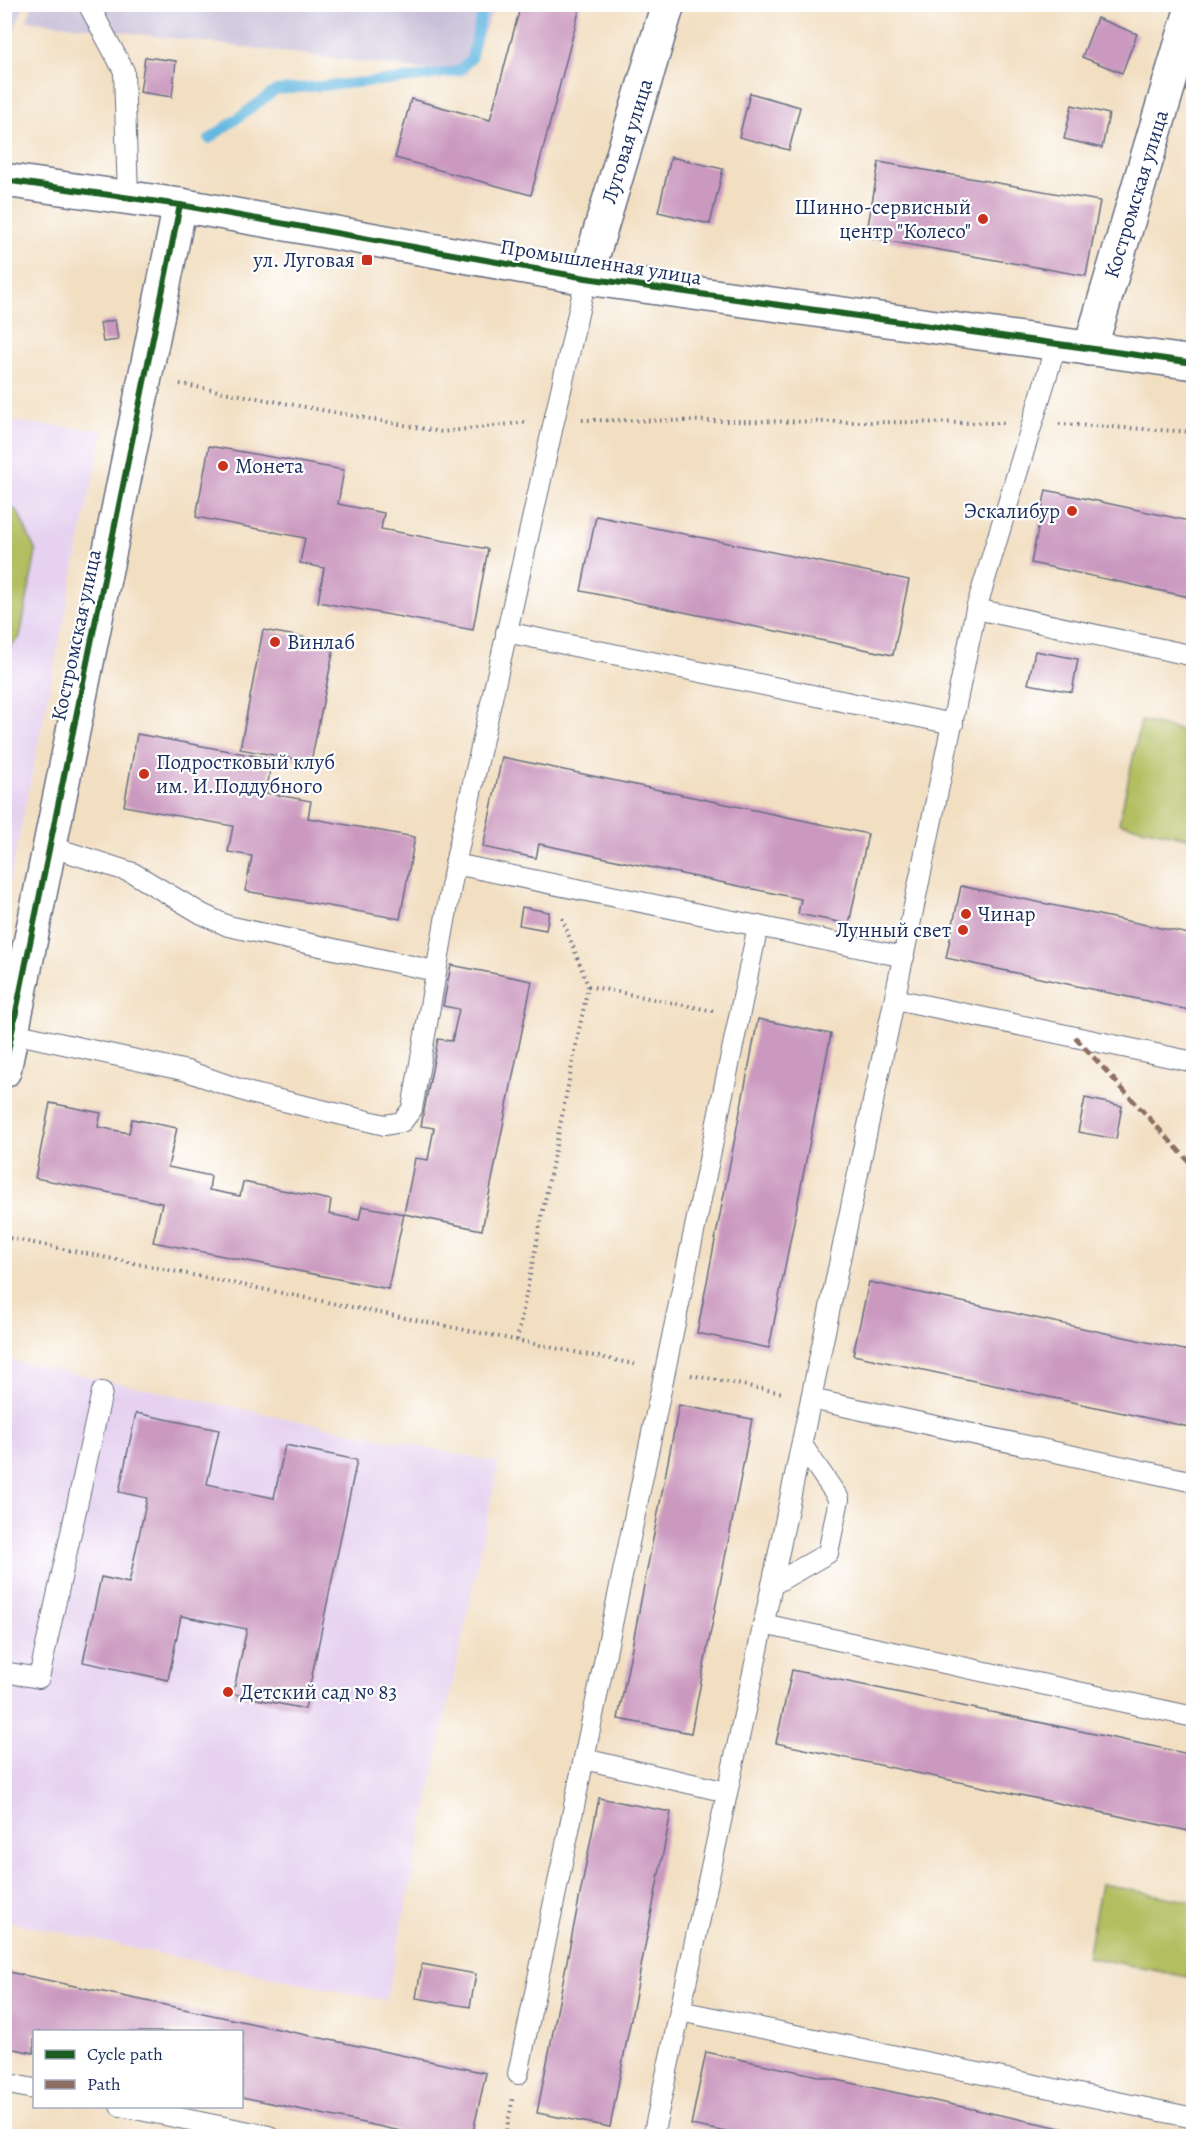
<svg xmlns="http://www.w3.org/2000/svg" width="1198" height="2141" viewBox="0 0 1198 2141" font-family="Alegreya,serif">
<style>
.built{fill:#e6d2f0}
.industrial{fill:#c8bfd8}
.green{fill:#b3be60;stroke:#67765f;stroke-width:1.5}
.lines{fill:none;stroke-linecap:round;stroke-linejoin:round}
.stream{stroke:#63b8e0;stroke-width:10}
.building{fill:#cb99bf}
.service-casing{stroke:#666d81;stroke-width:22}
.minor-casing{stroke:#666d81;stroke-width:36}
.tertiary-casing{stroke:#666d81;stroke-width:36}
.path{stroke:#666d81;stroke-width:4;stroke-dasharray:1.5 4.5;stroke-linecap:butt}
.service{stroke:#fff;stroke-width:20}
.minor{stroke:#fff;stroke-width:33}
.tertiary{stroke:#fff;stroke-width:33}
.quiet{stroke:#8d6e63;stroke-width:4.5;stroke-dasharray:9 4.5;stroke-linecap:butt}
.cycleway-casing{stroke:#fff;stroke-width:10}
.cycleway{stroke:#1b5e20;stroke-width:6}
.poi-dot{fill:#c8321e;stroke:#fff;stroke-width:2}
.labels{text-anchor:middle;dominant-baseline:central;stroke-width:4.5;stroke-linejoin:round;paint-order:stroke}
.street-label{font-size:21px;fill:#1b2f5e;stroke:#fff}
.poi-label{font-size:21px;fill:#1b2f5e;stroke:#fff;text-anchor:start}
</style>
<rect width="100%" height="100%" fill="#fff"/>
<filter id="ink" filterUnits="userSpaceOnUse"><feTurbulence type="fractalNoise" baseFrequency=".0167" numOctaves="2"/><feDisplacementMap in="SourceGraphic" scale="12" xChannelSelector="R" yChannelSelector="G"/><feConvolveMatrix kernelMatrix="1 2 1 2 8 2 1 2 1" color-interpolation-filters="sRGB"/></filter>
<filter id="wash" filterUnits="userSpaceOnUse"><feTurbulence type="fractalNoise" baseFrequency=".008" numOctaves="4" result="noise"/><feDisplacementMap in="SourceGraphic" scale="24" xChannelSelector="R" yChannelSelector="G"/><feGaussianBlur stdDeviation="1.35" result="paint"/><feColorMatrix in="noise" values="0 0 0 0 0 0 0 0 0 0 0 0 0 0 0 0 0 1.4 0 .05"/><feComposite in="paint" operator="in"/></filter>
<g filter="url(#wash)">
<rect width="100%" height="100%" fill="#f2dfc2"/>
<g class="built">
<path d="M 5,421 L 103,430 L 5,904 Z"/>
<path d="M 5,1359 L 499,1463 L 386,2001 L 5,1921 Z"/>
</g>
<g class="industrial">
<path d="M 5,4 L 24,5 L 5,54 L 4,5 Z"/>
<path d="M 33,4 L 495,5 L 467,75 L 27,20 Z"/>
</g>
<g class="green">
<path d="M 5,503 L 18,512 L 36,552 L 20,637 L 5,651 Z"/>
<path d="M 1141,721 L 1193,733 L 1193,839 L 1119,823 Z"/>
<path d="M 1101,1884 L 1193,1902 L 1193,1978 L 1087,1957 Z"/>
</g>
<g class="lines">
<path class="stream" d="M 209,139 L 276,90 L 412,78 L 459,71 L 471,59 L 482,13 L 487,4"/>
</g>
<g id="blocks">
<g class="building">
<path d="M 521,4 L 581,4 L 531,195 L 395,158 L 411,99 L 490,120 Z"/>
<path d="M 1097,18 L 1137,34 L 1122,73 L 1082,57 Z"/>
<path d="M 145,57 L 176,61 L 172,97 L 140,92 Z"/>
<path d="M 750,93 L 800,107 L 789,150 L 739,137 Z"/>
<path d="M 1072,105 L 1109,114 L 1102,148 L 1064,139 Z"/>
<path d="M 671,157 L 723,169 L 710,224 L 658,212 Z"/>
<path d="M 879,162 L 1100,201 L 1086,276 L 866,237 Z"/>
<path d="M 115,320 L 118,340 L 103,342 L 100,323 Z"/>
<path d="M 209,446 L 344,470 L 338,504 L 384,513 L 381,529 L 488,549 L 473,630 L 318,602 L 324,568 L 300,563 L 305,538 L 196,517 Z"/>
<path d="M 1046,490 L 1194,522 L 1194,598 L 1031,563 Z"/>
<path d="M 596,516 L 909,580 L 893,655 L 581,591 Z"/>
<path d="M 263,630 L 335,643 L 311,762 L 240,749 Z"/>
<path d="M 1035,651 L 1078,659 L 1072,692 L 1028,684 Z"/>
<path d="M 137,734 L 272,759 L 266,793 L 311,801 L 308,818 L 415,837 L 400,919 L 245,891 L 252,856 L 228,852 L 233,826 L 124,806 Z"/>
<path d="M 502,757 L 868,834 L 849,924 L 798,914 L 801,899 L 539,844 L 536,858 L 483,847 Z"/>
<path d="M 961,886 L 1194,935 L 1194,1011 L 946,958 Z"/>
<path d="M 522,907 L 549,912 L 546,930 L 519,925 Z"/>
<path d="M 451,965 L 532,981 L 482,1230 L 404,1214 L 388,1289 L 153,1242 L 162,1203 L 35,1178 L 50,1103 L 101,1113 L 98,1127 L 129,1133 L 132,1119 L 177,1128 L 168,1167 L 211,1176 L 209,1190 L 240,1196 L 243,1182 L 331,1200 L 329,1214 L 359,1220 L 362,1206 L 404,1214 L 415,1158 L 428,1160 L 434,1128 L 421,1126 L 438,1039 L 452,1041 L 459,1009 L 443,1006 Z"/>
<path d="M 758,1019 L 831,1034 L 769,1348 L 697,1333 Z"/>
<path d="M 1085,1098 L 1122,1106 L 1116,1139 L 1078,1132 Z"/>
<path d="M 869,1282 L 1194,1352 L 1194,1428 L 853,1355 Z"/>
<path d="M 679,1405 L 752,1419 L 691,1733 L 618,1719 Z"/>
<path d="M 136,1413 L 219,1430 L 207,1484 L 274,1498 L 285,1445 L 357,1460 L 305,1709 L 233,1694 L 247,1629 L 181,1616 L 168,1680 L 83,1662 L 101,1577 L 129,1583 L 147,1498 L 119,1492 Z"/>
<path d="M 792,1670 L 1194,1755 L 1194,1832 L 776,1743 Z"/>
<path d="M 599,1798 L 671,1812 L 610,2127 L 537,2113 Z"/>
<path d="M 422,1964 L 476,1974 L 470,2007 L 416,1998 Z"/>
<path d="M 4,1971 L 486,2073 L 472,2136 L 424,2136 L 242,2097 L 242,2032 L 34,2032 L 34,2053 L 4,2047 Z"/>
<path d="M 706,2052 L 1098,2136 L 746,2136 L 691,2125 Z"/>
</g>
</g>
</g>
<g filter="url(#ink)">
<use href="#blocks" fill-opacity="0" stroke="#666d81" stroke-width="1.5"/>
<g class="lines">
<defs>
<g id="service">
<path d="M 88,4 L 124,71 L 128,197"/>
<path d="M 976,609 L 1194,656"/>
<path d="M 506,632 L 953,724"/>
<path d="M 49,846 L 133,873 L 202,914 L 228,926 L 435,971"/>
<path d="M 455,864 L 758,926"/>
<path d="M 895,999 L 1194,1062"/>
<path d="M 13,1033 L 187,1071 L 250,1093 L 385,1125 L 402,1122 L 412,1109 L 455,864 L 586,278"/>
<path d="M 811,1399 L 1194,1482"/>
<path d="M 772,1585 L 828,1553 L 839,1499 L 802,1445"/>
<path d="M 763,1624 L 1194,1717"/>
<path d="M 4,1672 L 39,1678 L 102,1392"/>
<path d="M 584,1759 L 727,1792"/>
<path d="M 680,2011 L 1194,2118"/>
<path d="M 518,2074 L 758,926 L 904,957"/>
<path d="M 4,2083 L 34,2089"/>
<path d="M 120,2106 L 269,2136"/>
<path d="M 653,2136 L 772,1585 L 976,609 L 1056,345"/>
</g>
<g id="minor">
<path d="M 586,278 L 668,4"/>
<path d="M 1090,349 L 1193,4"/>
<path d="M 4,1071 L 180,205"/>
</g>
<path id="tertiary" d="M 4,180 L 180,205 L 586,278 L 1194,363"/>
</defs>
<use href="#service" class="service-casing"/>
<use href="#minor" class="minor-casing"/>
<use href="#tertiary" class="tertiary-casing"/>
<g class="path">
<path d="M 180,384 L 442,432 L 527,422"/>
<path d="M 582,420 L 1004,423"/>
<path d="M 1059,424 L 1194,432"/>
<path d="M 588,986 L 714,1011"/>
<path d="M 4,1237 L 639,1365"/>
<path d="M 517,1340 L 588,986 L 561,915"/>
<path d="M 691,1375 L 783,1393"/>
<path d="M 505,2136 L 513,2098"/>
</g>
<use href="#service" class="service"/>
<use href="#minor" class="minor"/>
<use href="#tertiary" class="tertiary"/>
<path class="quiet" d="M 1075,1037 L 1194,1167"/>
<defs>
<g id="cycleway">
<path d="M 4,180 L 180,205 L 586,278 L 1194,363"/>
<path d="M 4,1071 L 180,205"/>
</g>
</defs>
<use href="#cycleway" class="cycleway-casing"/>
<use href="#cycleway" class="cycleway"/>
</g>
</g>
<g class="poi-dot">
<circle cx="983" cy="219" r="6"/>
<rect x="361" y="254" width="12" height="12" rx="3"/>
<circle cx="223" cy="466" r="6"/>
<circle cx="1072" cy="511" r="6"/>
<circle cx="275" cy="642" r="6"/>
<circle cx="144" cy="774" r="6"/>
<circle cx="966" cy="914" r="6"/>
<circle cx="963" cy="930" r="6"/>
<circle cx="228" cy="1692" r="6"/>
</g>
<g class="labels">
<g class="street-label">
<text transform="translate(627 141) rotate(-73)">Луговая улица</text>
<text transform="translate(1136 194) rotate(-73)">Костромская улица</text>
<text transform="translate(601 262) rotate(9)">Промышленная улица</text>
<text transform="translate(76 635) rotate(-78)">Костромская улица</text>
</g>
<g class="poi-label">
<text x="971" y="207" text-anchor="end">Шинно-сервисный<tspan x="971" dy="24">центр "Колесо"</tspan></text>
<text x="355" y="260" text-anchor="end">ул. Луговая</text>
<text x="235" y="466">Монета</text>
<text x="1060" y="511" text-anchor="end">Эскалибур</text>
<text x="287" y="642">Винлаб</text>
<text x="156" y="762">Подростковый клуб<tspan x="156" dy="24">им. И.Поддубного</tspan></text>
<text x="978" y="914">Чинар</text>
<text x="951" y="930" text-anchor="end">Лунный свет</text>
<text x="240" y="1692">Детский сад № 83</text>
</g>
</g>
<rect width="1198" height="2141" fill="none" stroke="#fff" stroke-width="24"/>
<rect x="33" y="2030" width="210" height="78" fill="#ffffff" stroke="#a4acbf" stroke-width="1.5"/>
<rect x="45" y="2050" width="30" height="9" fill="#1b5e20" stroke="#a4acbf" stroke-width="1.5"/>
<text x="87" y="2060" font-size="18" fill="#1b2f5e">Cycle path</text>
<rect x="45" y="2080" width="30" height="9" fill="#8d6e63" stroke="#a4acbf" stroke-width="1.5"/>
<text x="87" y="2090" font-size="18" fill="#1b2f5e">Path</text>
</svg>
